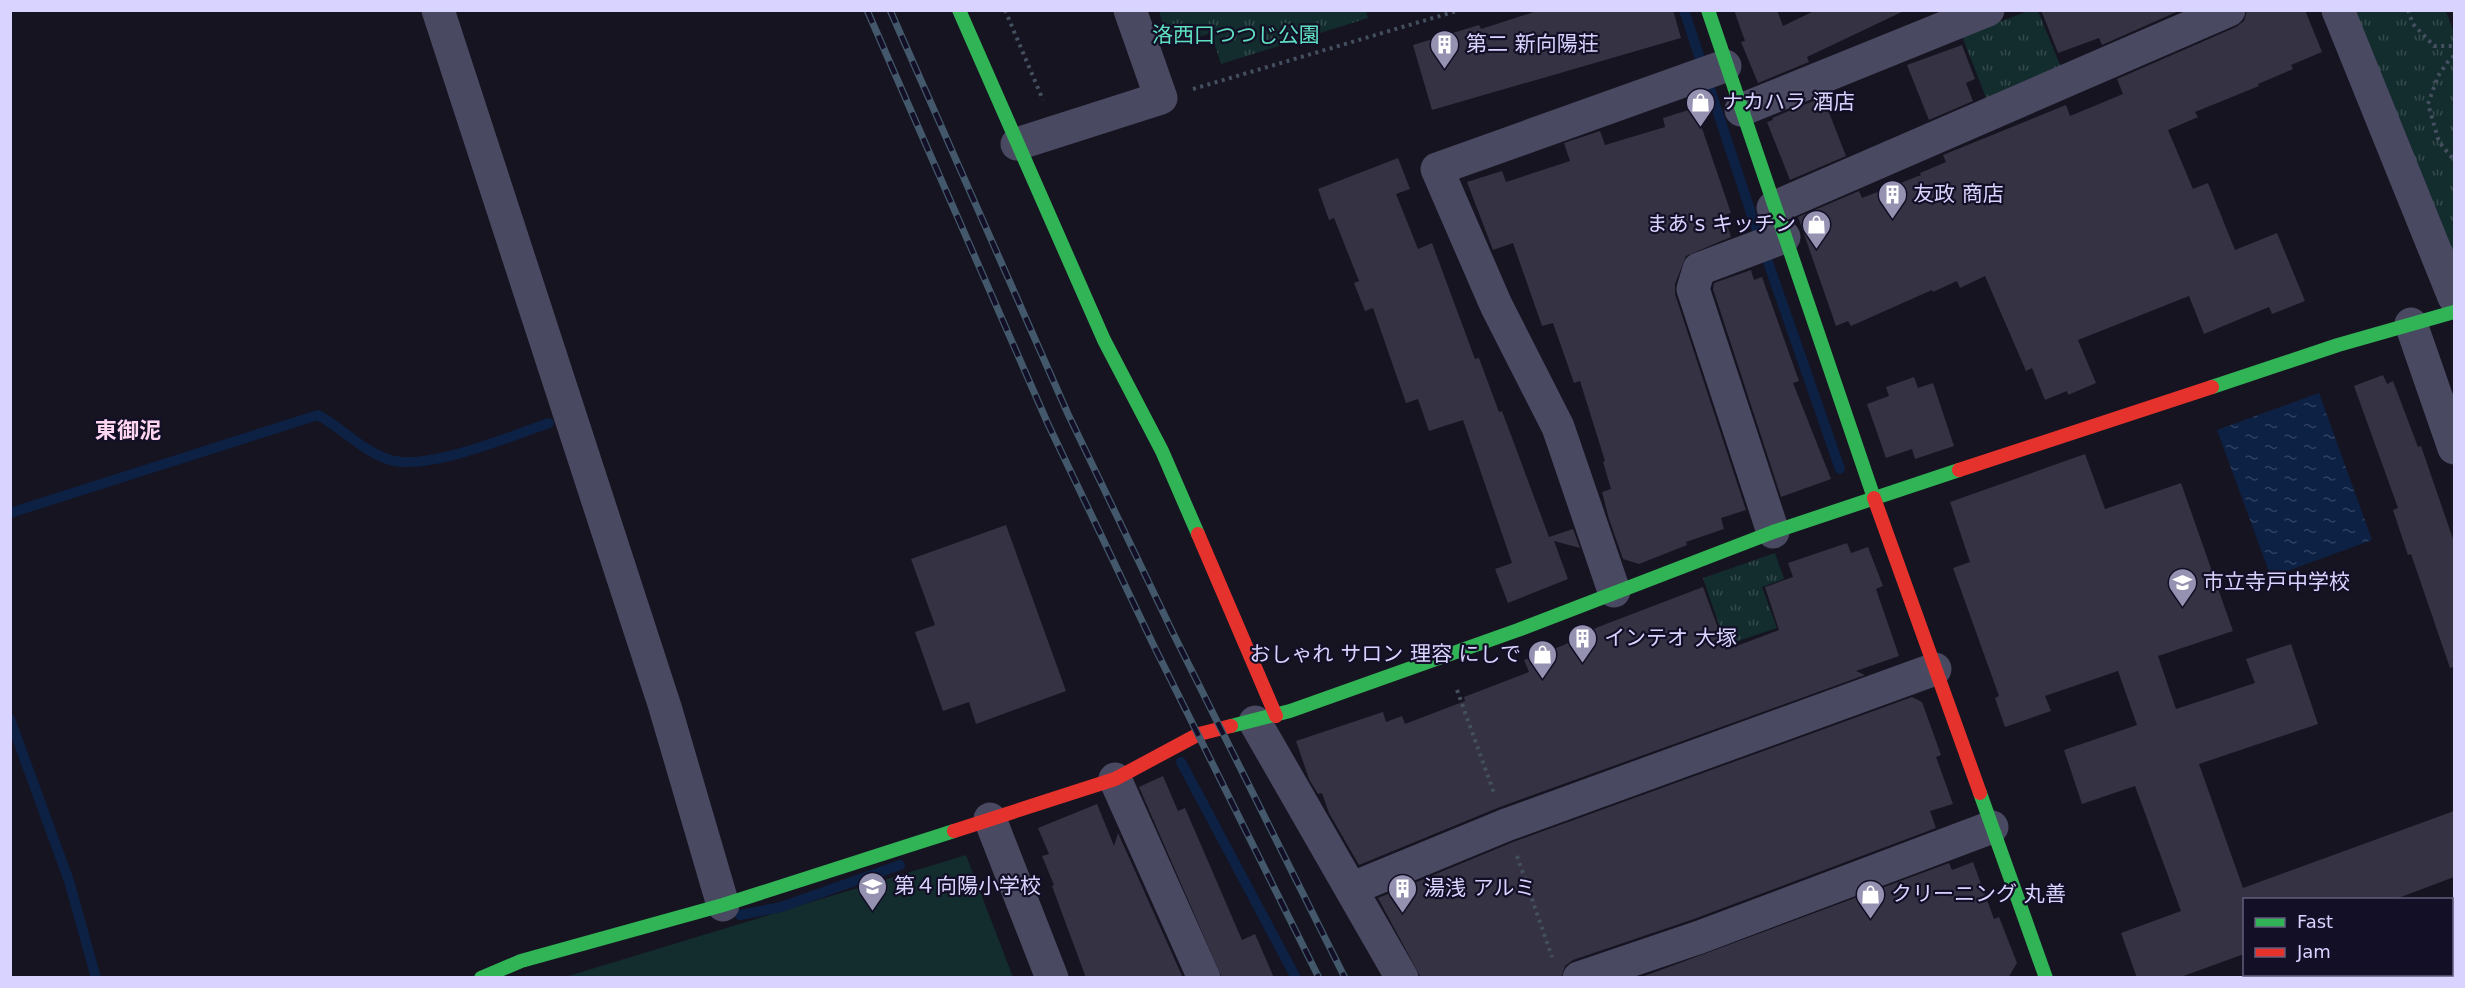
<svg xmlns="http://www.w3.org/2000/svg" width="2465" height="988" viewBox="0 0 2465 988" font-family="'DejaVu Sans','Noto Sans JP',sans-serif">
<style>
.park{fill:url(#park-tufts)}
.pitch{fill:#132c2d}
.water{fill:url(#water-ripples)}
.lines{fill:none;stroke-linecap:round;stroke-linejoin:round}
.stream{stroke:#0d2144;stroke-width:10}
.building{fill:#343243}
.path{stroke:#44505f;stroke-width:4;stroke-dasharray:3 4.5;stroke-linecap:butt}
.street{stroke:#4a4962;stroke-width:33}
.fast{stroke:#30b455;stroke-width:14}
.jam{stroke:#e5322d;stroke-width:14}
.rail-casing{stroke:#43596b;stroke-width:7}
.rail{stroke:#130f26;stroke-width:4.5;stroke-dasharray:14;stroke-linecap:butt}
.labels{text-anchor:middle;dominant-baseline:central;stroke-width:4.5;stroke-linejoin:round;paint-order:stroke}
.park-label{font-size:21px;fill:#5fe0c0;stroke:#130f26}
.poi-label{font-size:21px;fill:#d9d4ff;stroke:#130f26;text-anchor:start}
.neighbourhood-label{font-size:22px;font-weight:bold;fill:#ffd6f0;stroke:#130f26}
</style>
<defs>
<pattern id="park-tufts" width="24" height="20" patternUnits="userSpaceOnUse" patternTransform="scale(1.5)"><rect width="24" height="20" fill="#132c2d"/><path d="M3 7l-1-3M5 7V3M7 7l1-3M15 17l-1-3M17 17v-4M19 17l1-3" fill="none" stroke="#354a4c"/></pattern>
<pattern id="water-ripples" width="26" height="14" patternUnits="userSpaceOnUse" patternTransform="scale(1.5)"><rect width="26" height="14" fill="#0d2144"/><path d="M2 4q2-2 4 0t4 0M15 11q2-2 4 0t4 0" fill="none" stroke="#304060"/></pattern>
</defs>
<rect width="100%" height="100%" fill="#161421"/>
<g class="park">
<path d="M 1366,11 L 1368,18 L 1221,64 L 1211,33 L 1169,46 L 1159,11 Z"/>
<path d="M 2028,11 L 2038,11 L 2063,72 L 1988,103 L 1962,36 Z"/>
<path d="M 2351,11 L 2446,11 L 2454,33 L 2454,258 Z"/>
<path d="M 1775,553 L 1784,579 L 1762,587 L 1777,628 L 1726,645 L 1703,578 Z"/>
</g>
<path class="pitch" d="M 966,855 L 1013,977 L 565,977 Z"/>
<path class="water" d="M 2319,393 L 2372,540 L 2271,577 L 2217,430 Z"/>
<g class="lines">
<g class="stream">
<path d="M 1684,10 L 1752,216 L 1840,469"/>
<path d="M 10,513 L 318,415 C 344,429 358,448 387,459 C 424,473 511,436 549,423"/>
<path d="M 10,719 L 69,881 L 96,978"/>
<path d="M 1181,762 L 1296,978"/>
<path d="M 740,915 L 781,907 L 900,865"/>
</g>
</g>
<g class="building">
<path d="M 1540,10 L 1673,10 L 1681,38 L 1432,110 L 1413,45 L 1479,25 L 1481,29 Z"/>
<path d="M 1734,10 L 1777,10 L 1783,26 L 1816,10 L 1906,10 L 1807,57 L 1809,62 L 1758,83 L 1741,42 L 1745,41 Z"/>
<path d="M 2041,10 L 2181,10 L 2102,45 L 2099,38 L 2058,53 Z"/>
<path d="M 2247,10 L 2305,10 L 2322,52 L 2291,65 L 2293,69 L 2258,84 L 2259,86 L 2195,112 L 2198,117 L 2168,130 L 2193,189 L 2208,183 L 2235,250 L 2277,233 L 2305,301 L 2272,314 L 2269,307 L 2204,334 L 2189,296 L 2078,340 L 2096,383 L 2068,395 L 2067,391 L 2045,400 L 2032,368 L 2026,371 L 1985,276 L 1960,288 L 1957,281 L 1933,292 L 1932,290 L 1851,326 L 1848,321 L 1836,326 L 1798,217 L 1859,191 L 1862,198 L 1921,175 L 1920,173 L 1946,162 L 1943,155 L 2066,105 L 2070,116 L 2123,94 L 2117,79 L 2236,27 L 2244,21 Z"/>
<path d="M 1962,45 L 1975,79 L 1966,83 L 1973,101 L 1929,120 L 1907,65 Z"/>
<path d="M 1823,97 L 1846,156 L 1790,180 L 1767,122 L 1773,120 L 1772,118 Z"/>
<path d="M 1695,108 L 1731,213 L 1724,215 L 1731,237 L 1686,256 L 1675,284 L 1675,294 L 1746,510 L 1721,518 L 1724,529 L 1686,542 L 1687,545 L 1639,564 L 1623,559 L 1609,519 L 1602,492 L 1611,489 L 1603,462 L 1605,461 L 1580,381 L 1574,383 L 1553,323 L 1542,326 L 1513,243 L 1493,250 L 1467,182 L 1502,171 L 1506,182 L 1570,161 L 1564,143 L 1600,131 L 1605,145 L 1665,127 L 1663,118 Z"/>
<path d="M 1398,158 L 1410,189 L 1396,194 L 1418,249 L 1432,243 L 1475,359 L 1479,358 L 1499,412 L 1502,411 L 1549,537 L 1573,529 L 1580,548 L 1554,541 L 1568,579 L 1508,603 L 1495,569 L 1512,563 L 1463,420 L 1429,431 L 1418,399 L 1406,403 L 1373,308 L 1365,311 L 1354,283 L 1359,281 L 1334,218 L 1329,220 L 1318,189 Z"/>
<path d="M 1751,270 L 1754,280 L 1762,277 L 1799,381 L 1793,383 L 1831,479 L 1781,497 L 1713,289 L 1714,283 Z"/>
<path d="M 2383,375 L 2387,384 L 2393,381 L 2418,447 L 2421,446 L 2454,542 L 2454,667 L 2450,668 L 2411,554 L 2408,555 L 2393,510 L 2398,508 L 2354,386 Z"/>
<path d="M 1914,377 L 1918,388 L 1933,383 L 1954,446 L 1915,459 L 1912,449 L 1886,458 L 1867,404 L 1889,396 L 1886,387 Z"/>
<path d="M 2085,454 L 2105,509 L 2181,483 L 2233,631 L 2158,656 L 2176,709 L 2255,683 L 2246,659 L 2291,644 L 2318,724 L 2199,764 L 2243,888 L 2454,811 L 2454,877 L 2393,900 L 2244,900 L 2244,954 L 2178,978 L 2137,978 L 2121,933 L 2181,911 L 2135,786 L 2082,804 L 2064,750 L 2137,725 L 2118,671 L 2045,696 L 2051,711 L 2005,727 L 1995,698 L 1999,696 L 1953,568 L 1970,562 L 1950,502 Z"/>
<path d="M 1006,525 L 1066,691 L 976,724 L 969,702 L 943,711 L 915,632 L 935,625 L 911,559 Z"/>
<path d="M 1847,543 L 1851,553 L 1868,547 L 1883,586 L 1876,589 L 1899,656 L 1856,671 L 1865,675 L 1500,807 L 1359,865 L 1329,813 L 1322,793 L 1318,794 L 1309,779 L 1296,741 L 1383,712 L 1386,722 L 1402,716 L 1405,724 L 1465,701 L 1464,697 L 1529,672 L 1524,660 L 1564,645 L 1598,627 L 1703,587 L 1726,650 L 1779,630 L 1765,587 L 1793,577 L 1788,563 Z"/>
<path d="M 1912,697 L 1922,702 L 1941,755 L 1936,757 L 1953,804 L 1930,811 L 1936,828 L 1694,919 L 1573,960 L 1565,966 L 1561,978 L 1421,978 L 1378,898 L 1513,842 Z"/>
<path d="M 1163,776 L 1178,811 L 1185,808 L 1242,940 L 1255,934 L 1274,978 L 1222,978 L 1139,787 Z"/>
<path d="M 1097,804 L 1114,846 L 1118,833 L 1183,978 L 1086,978 L 1052,886 L 1054,885 L 1042,856 L 1049,854 L 1038,828 Z"/>
<path d="M 1973,862 L 1994,919 L 1999,917 L 2017,963 L 2008,978 L 1639,978 L 1949,863 L 1952,870 Z"/>
</g>
<g class="lines">
<g class="path">
<path d="M 1005,10 L 1043,100"/>
<path d="M 2408,10 L 2413,24 L 2434,46 L 2454,46"/>
<path d="M 2454,56 L 2449,60 L 2438,76 L 2428,104 L 2439,142 L 2454,160"/>
<path d="M 1193,89 L 1460,10"/>
<path d="M 1457,690 L 1494,793"/>
<path d="M 1517,856 L 1552,957"/>
</g>
<g class="street">
<path d="M 438,10 L 665,707 L 723,905"/>
<path d="M 2338,10 L 2454,297"/>
<path d="M 1741,110 L 1988,10"/>
<path d="M 1017,144 L 1161,98 L 1130,10"/>
<path d="M 1773,208 L 2229,10"/>
<path d="M 2411,324 L 2454,448"/>
<path d="M 1773,532 L 1693,289 L 1699,269 L 1784,237"/>
<path d="M 1614,591 L 1558,427 L 1496,305 L 1437,169 L 1725,66"/>
<path d="M 1255,722 L 1402,978"/>
<path d="M 1115,779 L 1204,978"/>
<path d="M 990,819 L 1052,978"/>
<path d="M 1353,888 L 1506,825 L 1935,669"/>
<path d="M 1579,978 L 1700,937 L 1992,827"/>
</g>
<g class="fast">
<path d="M 959,10 L 1104,340 L 1162,451 L 1198,534"/>
<path d="M 1708,10 L 1874,498"/>
<path d="M 2212,387 L 2338,345 L 2454,312"/>
<path d="M 1231,726 L 1290,711 L 1518,630 L 1773,532 L 1959,470"/>
<path d="M 1980,793 L 2046,978"/>
<path d="M 481,978 L 521,961 L 723,905 L 954,831"/>
</g>
<g class="jam">
<path d="M 1959,470 L 2212,387"/>
<path d="M 1874,498 L 1980,793"/>
<path d="M 1198,534 L 1276,716"/>
<path d="M 954,831 L 1115,779 L 1199,734 L 1231,726"/>
</g>
<defs>
<g id="rail">
<path d="M 867,10 L 1048,424 L 1153,644 L 1319,978"/>
<path d="M 890,10 L 1068,414 L 1174,635 L 1345,978"/>
</g>
</defs>
<use href="#rail" class="rail-casing"/>
<use href="#rail" class="rail"/>
</g>
<defs>
<symbol id="building-pin" viewBox="-11 -11 22 30"><path d="M0 17L-7.5 6A9.5 9.5 0 1 1 7.5 6Z" fill="#9591b1" stroke="#130f26"/><path d="M-4-6H4V6H1V3H-1V6H-4ZM-2.5-4.3h1.7v1.8h-1.7ZM.8-4.3h1.7v1.8H.8ZM-2.5-1h1.7V.8h-1.7ZM.8-1h1.7V.8H.8Z" fill="#fff"/></symbol>
<symbol id="shop-pin" viewBox="-11 -11 22 30"><path d="M0 17L-7.5 6A9.5 9.5 0 1 1 7.5 6Z" fill="#9591b1" stroke="#130f26"/><path d="M-5-2.5h2.3a2.7 3.5 0 0 1 5.4 0H5L5.5 6h-11ZM-1.5-2.5h3a1.5 2.3 0 0 0-3 0Z" fill="#fff"/></symbol>
<symbol id="school-pin" viewBox="-11 -11 22 30"><path d="M0 17L-7.5 6A9.5 9.5 0 1 1 7.5 6Z" fill="#9591b1" stroke="#130f26"/><path d="M0-5L7-2L0 1L-7-2ZM-4 1L0 2.5L4 1V4Q0 6-4 4Z" fill="#fff"/></symbol>
</defs>
<g fill-rule="evenodd">
<use href="#building-pin" x="1428" y="28" width="33" height="45"/>
<use href="#shop-pin" x="1684" y="86" width="33" height="45"/>
<use href="#building-pin" x="1876" y="178" width="33" height="45"/>
<use href="#shop-pin" x="1800" y="208" width="33" height="45"/>
<use href="#school-pin" x="2166" y="566" width="33" height="45"/>
<use href="#building-pin" x="1566" y="622" width="33" height="45"/>
<use href="#shop-pin" x="1526" y="638" width="33" height="45"/>
<use href="#school-pin" x="856" y="870" width="33" height="45"/>
<use href="#building-pin" x="1386" y="872" width="33" height="45"/>
<use href="#shop-pin" x="1854" y="878" width="33" height="45"/>
</g>
<g class="labels">
<g class="park-label">
<text x="1236" y="35">洛西口つつじ公園</text>
</g>
<g class="poi-label">
<text x="1466" y="44">第二 新向陽荘</text>
<text x="1722" y="102">ナカハラ 酒店</text>
<text x="1913" y="194">友政 商店</text>
<text x="1796" y="224" text-anchor="end">まあ's キッチン</text>
<text x="2203" y="582">市立寺戸中学校</text>
<text x="1604" y="638">インテオ 大塚</text>
<text x="1521" y="654" text-anchor="end">おしゃれ サロン 理容 にしで</text>
<text x="894" y="886">第４向陽小学校</text>
<text x="1424" y="888">湯浅 アルミ</text>
<text x="1891" y="894">クリーニング 丸善</text>
</g>
<g class="neighbourhood-label">
<text x="128" y="430">東御泥</text>
</g>
</g>
<rect width="2465" height="988" fill="none" stroke="#d9d4ff" stroke-width="24"/>
<rect x="2243" y="898" width="210" height="78" fill="#130f26" stroke="#625e7d" stroke-width="1.5"/>
<rect x="2255" y="918" width="30" height="9" fill="#30b455" stroke="#625e7d" stroke-width="1.5"/>
<text x="2297" y="928" font-size="18" fill="#d9d4ff">Fast</text>
<rect x="2255" y="948" width="30" height="9" fill="#e5322d" stroke="#625e7d" stroke-width="1.5"/>
<text x="2297" y="958" font-size="18" fill="#d9d4ff">Jam</text>
</svg>
